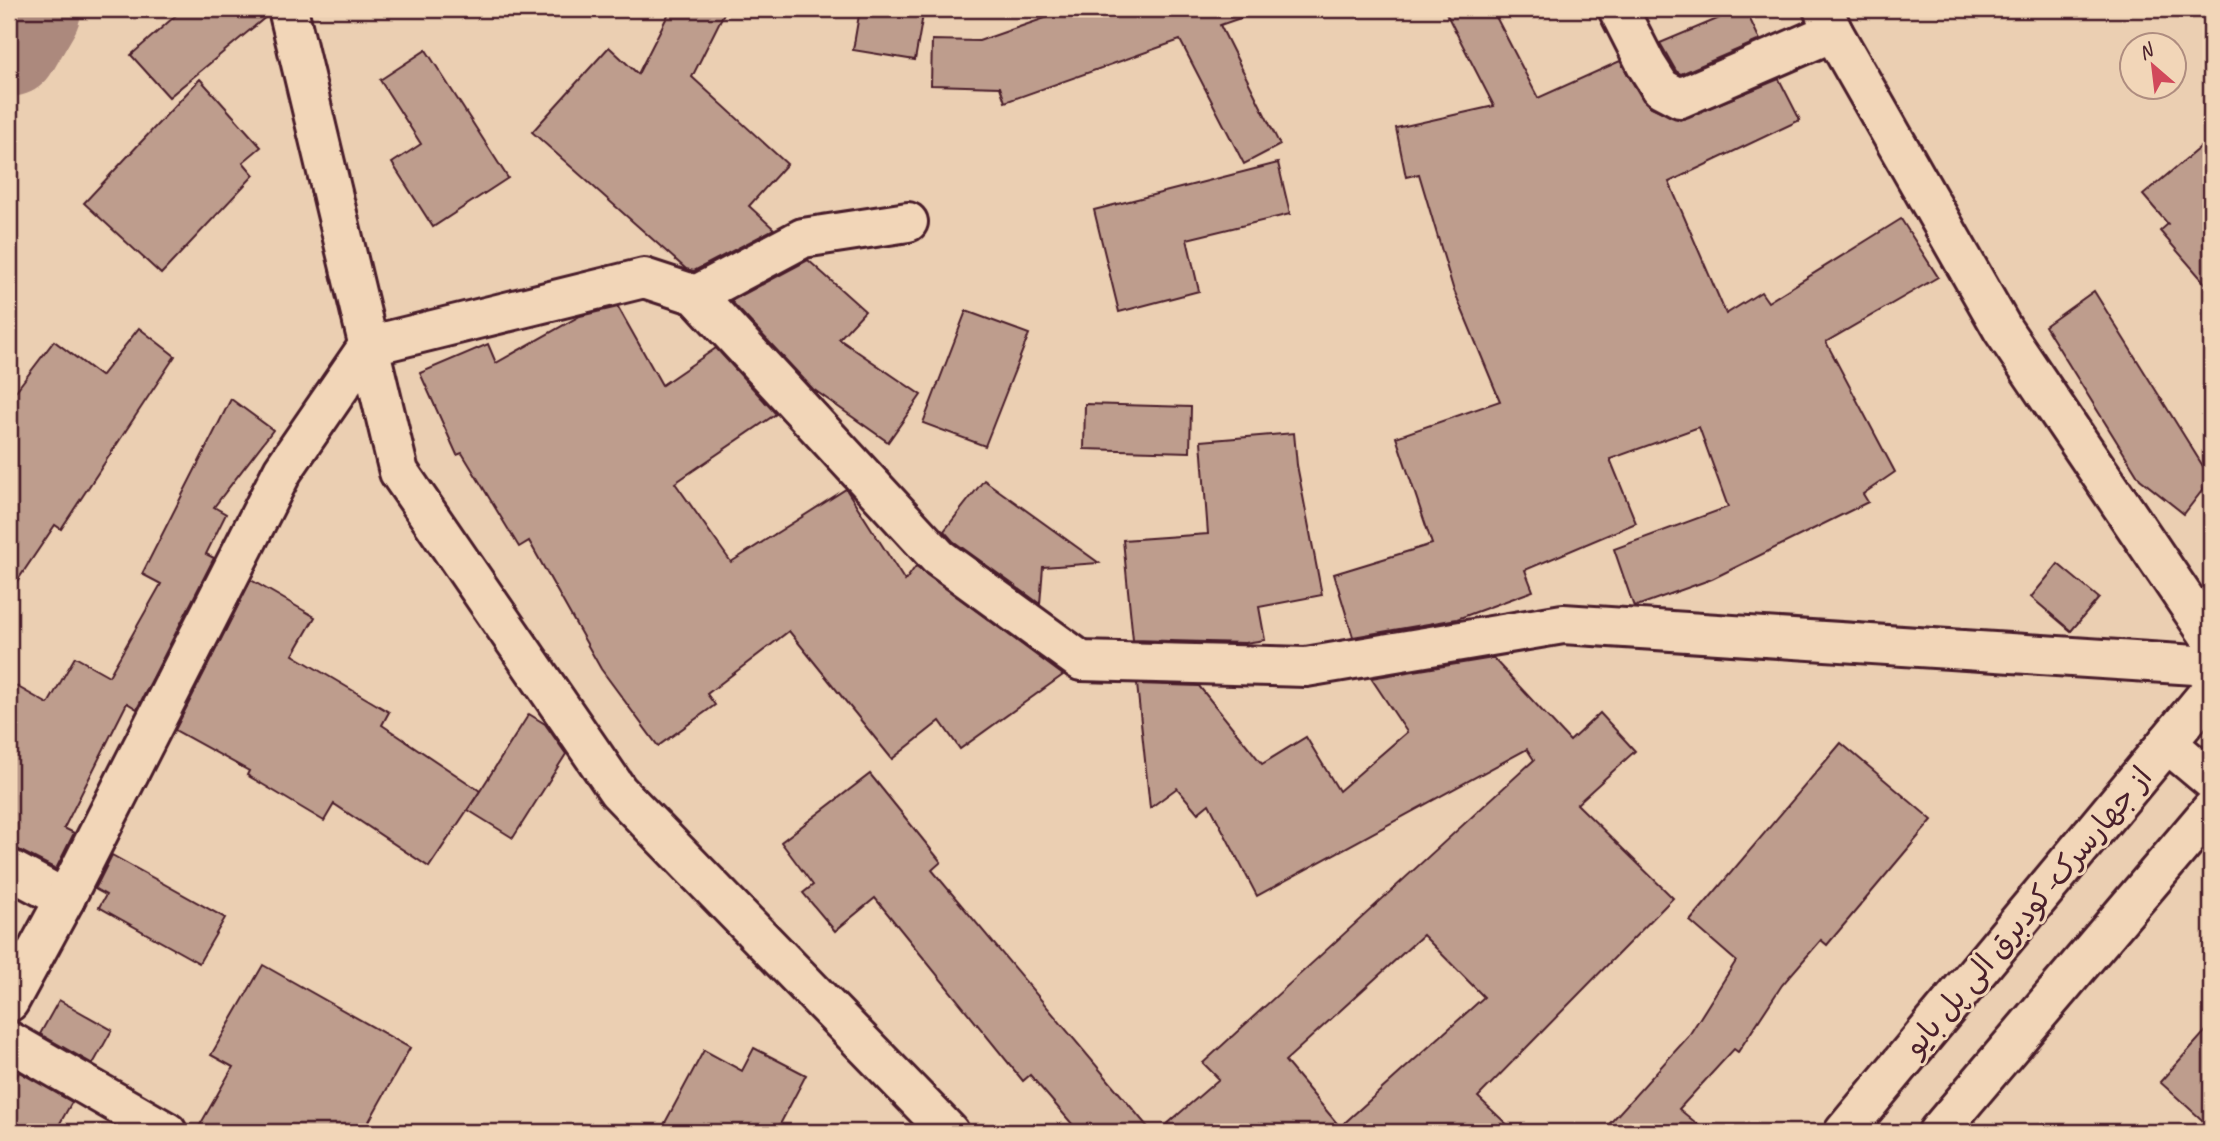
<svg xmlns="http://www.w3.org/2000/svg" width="2220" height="1141" viewBox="0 0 2220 1141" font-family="Caveat,'Playpen Sans Arabic',sans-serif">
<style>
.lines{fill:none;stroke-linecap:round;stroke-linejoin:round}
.river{stroke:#ac897d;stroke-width:100}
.building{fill:#be9d8d;stroke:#4a1f2b;stroke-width:2;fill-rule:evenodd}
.minor-casing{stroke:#4a1f2b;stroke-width:44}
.minor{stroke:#f2d6b8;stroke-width:38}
.labels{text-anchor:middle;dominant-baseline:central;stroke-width:6;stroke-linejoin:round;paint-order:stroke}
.street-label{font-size:30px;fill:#4a1f2b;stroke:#f2d6b8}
</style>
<rect width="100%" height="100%" fill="#ebcfb2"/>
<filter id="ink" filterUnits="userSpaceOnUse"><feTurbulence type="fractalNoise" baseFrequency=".0143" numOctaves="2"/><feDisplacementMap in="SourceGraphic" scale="14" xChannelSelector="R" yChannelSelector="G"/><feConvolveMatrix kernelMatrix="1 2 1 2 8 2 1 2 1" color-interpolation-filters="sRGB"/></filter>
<g filter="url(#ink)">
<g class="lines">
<path class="river" d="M 9,47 L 31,9"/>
</g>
<g class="building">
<path d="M 183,9 L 267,9 L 267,16 L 169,97 L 131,55 Z"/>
<path d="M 671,9 L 726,9 L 692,77 L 787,164 L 749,206 L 774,229 L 694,271 L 686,269 L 532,132 L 609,47 L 638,74 Z"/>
<path d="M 860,9 L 924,9 L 915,60 L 853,50 Z"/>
<path d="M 1071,9 L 1248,9 L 1249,15 L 1220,25 L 1280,145 L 1244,164 L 1180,40 L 1005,102 L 1000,87 L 931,85 L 932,40 L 979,41 Z"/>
<path d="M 1444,9 L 1492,9 L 1538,98 L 1620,61 L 1643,100 L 1651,107 L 1680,120 L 1779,79 L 1800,120 L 1669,182 L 1726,314 L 1761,292 L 1768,302 L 1901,219 L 1938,277 L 1826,342 L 1895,472 L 1863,494 L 1868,502 L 1712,579 L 1634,607 L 1614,549 L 1728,507 L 1699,427 L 1610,459 L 1636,523 L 1525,570 L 1533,591 L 1457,619 L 1353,637 L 1334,574 L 1432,544 L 1396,437 L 1500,401 L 1453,288 L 1419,174 L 1406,177 L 1396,128 L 1494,106 Z"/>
<path d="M 1741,9 L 1745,9 L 1760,40 L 1681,74 L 1676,71 L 1660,43 Z"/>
<path d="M 426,50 L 508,178 L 433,227 L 392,163 L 421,144 L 380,80 Z"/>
<path d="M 200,79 L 261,147 L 243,162 L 254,175 L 161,274 L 84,203 Z"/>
<path d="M 2211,138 L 2211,290 L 2160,231 L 2168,224 L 2143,195 Z"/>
<path d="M 1278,163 L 1290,214 L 1187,239 L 1199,291 L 1119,312 L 1094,210 Z"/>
<path d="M 808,260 L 865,311 L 839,339 L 921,395 L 888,442 L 813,389 L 731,301 Z"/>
<path d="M 2094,291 L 2211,479 L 2184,514 L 2140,479 L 2045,326 Z"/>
<path d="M 618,307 L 662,385 L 716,348 L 776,414 L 675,483 L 731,562 L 846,489 L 905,581 L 916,566 L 1063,675 L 960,749 L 940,721 L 892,759 L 789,631 L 707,694 L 715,705 L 658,746 L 601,669 L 529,541 L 519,547 L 462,453 L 457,455 L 420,373 L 488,344 L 496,363 L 580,316 Z"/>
<path d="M 966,311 L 1029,334 L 985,446 L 923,423 Z"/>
<path d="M 139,328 L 175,356 L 61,529 L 55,525 L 9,593 L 9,400 L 54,341 L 101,376 Z"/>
<path d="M 231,399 L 273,430 L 214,507 L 226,514 L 206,554 L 214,558 L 137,709 L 127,703 L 64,828 L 74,833 L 56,869 L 9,845 L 9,682 L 48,704 L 75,657 L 109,676 L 161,584 L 142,574 Z"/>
<path d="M 1085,404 L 1191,407 L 1190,452 L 1084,449 Z"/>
<path d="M 1294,433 L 1297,465 L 1322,595 L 1259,607 L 1265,640 L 1245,643 L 1133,640 L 1123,540 L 1208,534 L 1201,441 Z"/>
<path d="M 984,480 L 1099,563 L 1043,567 L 1040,604 L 953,541 L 944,531 Z"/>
<path d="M 2058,564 L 2099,598 L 2071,631 L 2031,597 Z"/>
<path d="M 251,580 L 315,617 L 293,655 L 389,712 L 382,725 L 480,791 L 429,867 L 334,804 L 324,821 L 247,775 L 249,771 L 175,730 Z"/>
<path d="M 1493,658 L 1570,741 L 1600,713 L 1635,751 L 1577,804 L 1673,898 L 1478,1097 L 1515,1132 L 1158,1132 L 1219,1079 L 1203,1063 L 1534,760 L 1527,749 L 1257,896 L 1209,804 L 1198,813 L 1177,788 L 1150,808 L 1137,684 L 1199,686 L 1262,764 L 1306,737 L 1339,791 L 1407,732 L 1371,678 ZM 1423,935 L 1484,997 L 1340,1127 L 1285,1061 Z"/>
<path d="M 529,714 L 545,724 L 566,754 L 513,838 L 468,810 Z"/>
<path d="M 1841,743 L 1932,820 L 1827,945 L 1821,940 L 1782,985 L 1738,1052 L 1734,1049 L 1679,1109 L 1707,1132 L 1602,1132 L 1688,1037 L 1736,961 L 1690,921 Z"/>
<path d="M 870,774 L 941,862 L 932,870 L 1152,1132 L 1079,1132 L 1030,1075 L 1023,1081 L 875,898 L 835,931 L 803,893 L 813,885 L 781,842 Z"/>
<path d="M 112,855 L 225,918 L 199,963 L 99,907 L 106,895 L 95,889 Z"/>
<path d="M 263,965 L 410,1048 L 363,1132 L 196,1132 L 233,1067 L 211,1055 Z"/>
<path d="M 59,1000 L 112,1030 L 93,1064 L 40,1034 Z"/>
<path d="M 2211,1025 L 2211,1128 L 2160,1082 Z"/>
<path d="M 754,1048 L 806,1075 L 776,1132 L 660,1132 L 704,1050 L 742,1071 Z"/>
<path d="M 19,1072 L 72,1102 L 55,1132 L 9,1132 L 9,1090 Z"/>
</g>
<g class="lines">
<defs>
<g id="minor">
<path d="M 288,9 L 399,472 L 618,791 L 949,1132"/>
<path d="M 1618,9 L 1647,66 L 1661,88 L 1680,98 L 1833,32"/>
<path d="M 1823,9 L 1833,32 L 2003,330 L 2211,638"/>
<path d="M 696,295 L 803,238 L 908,222"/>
<path d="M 2167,743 L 2211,780"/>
<path d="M 9,869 L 65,899"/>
<path d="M 9,1002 L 65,899 L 283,470 L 368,346 L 644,278 L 696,295 L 938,557 L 1081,661 L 1306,667 L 1563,624 L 2211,666"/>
<path d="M 9,1041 L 167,1132"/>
<path d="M 1844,1132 L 2211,690"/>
<path d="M 1938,1132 L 2211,810"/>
</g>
</defs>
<use href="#minor" class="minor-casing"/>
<use href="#minor" class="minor"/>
</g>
</g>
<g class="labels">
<g class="street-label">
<text transform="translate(2028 911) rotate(-50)">از جهارسرک-کودبرق الی پل بایو</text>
</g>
</g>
<rect width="2220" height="1141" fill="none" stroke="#f2d6b8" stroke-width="35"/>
<rect x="18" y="18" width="2185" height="1106" fill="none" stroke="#4a1f2b" stroke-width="2.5" filter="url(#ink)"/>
<g transform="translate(2153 66) rotate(332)"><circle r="33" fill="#f2d6b8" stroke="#af8d80" stroke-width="2"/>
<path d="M0-5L12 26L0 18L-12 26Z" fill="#d1495b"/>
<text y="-10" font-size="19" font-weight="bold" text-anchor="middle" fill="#4a1f2b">N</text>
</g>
</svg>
